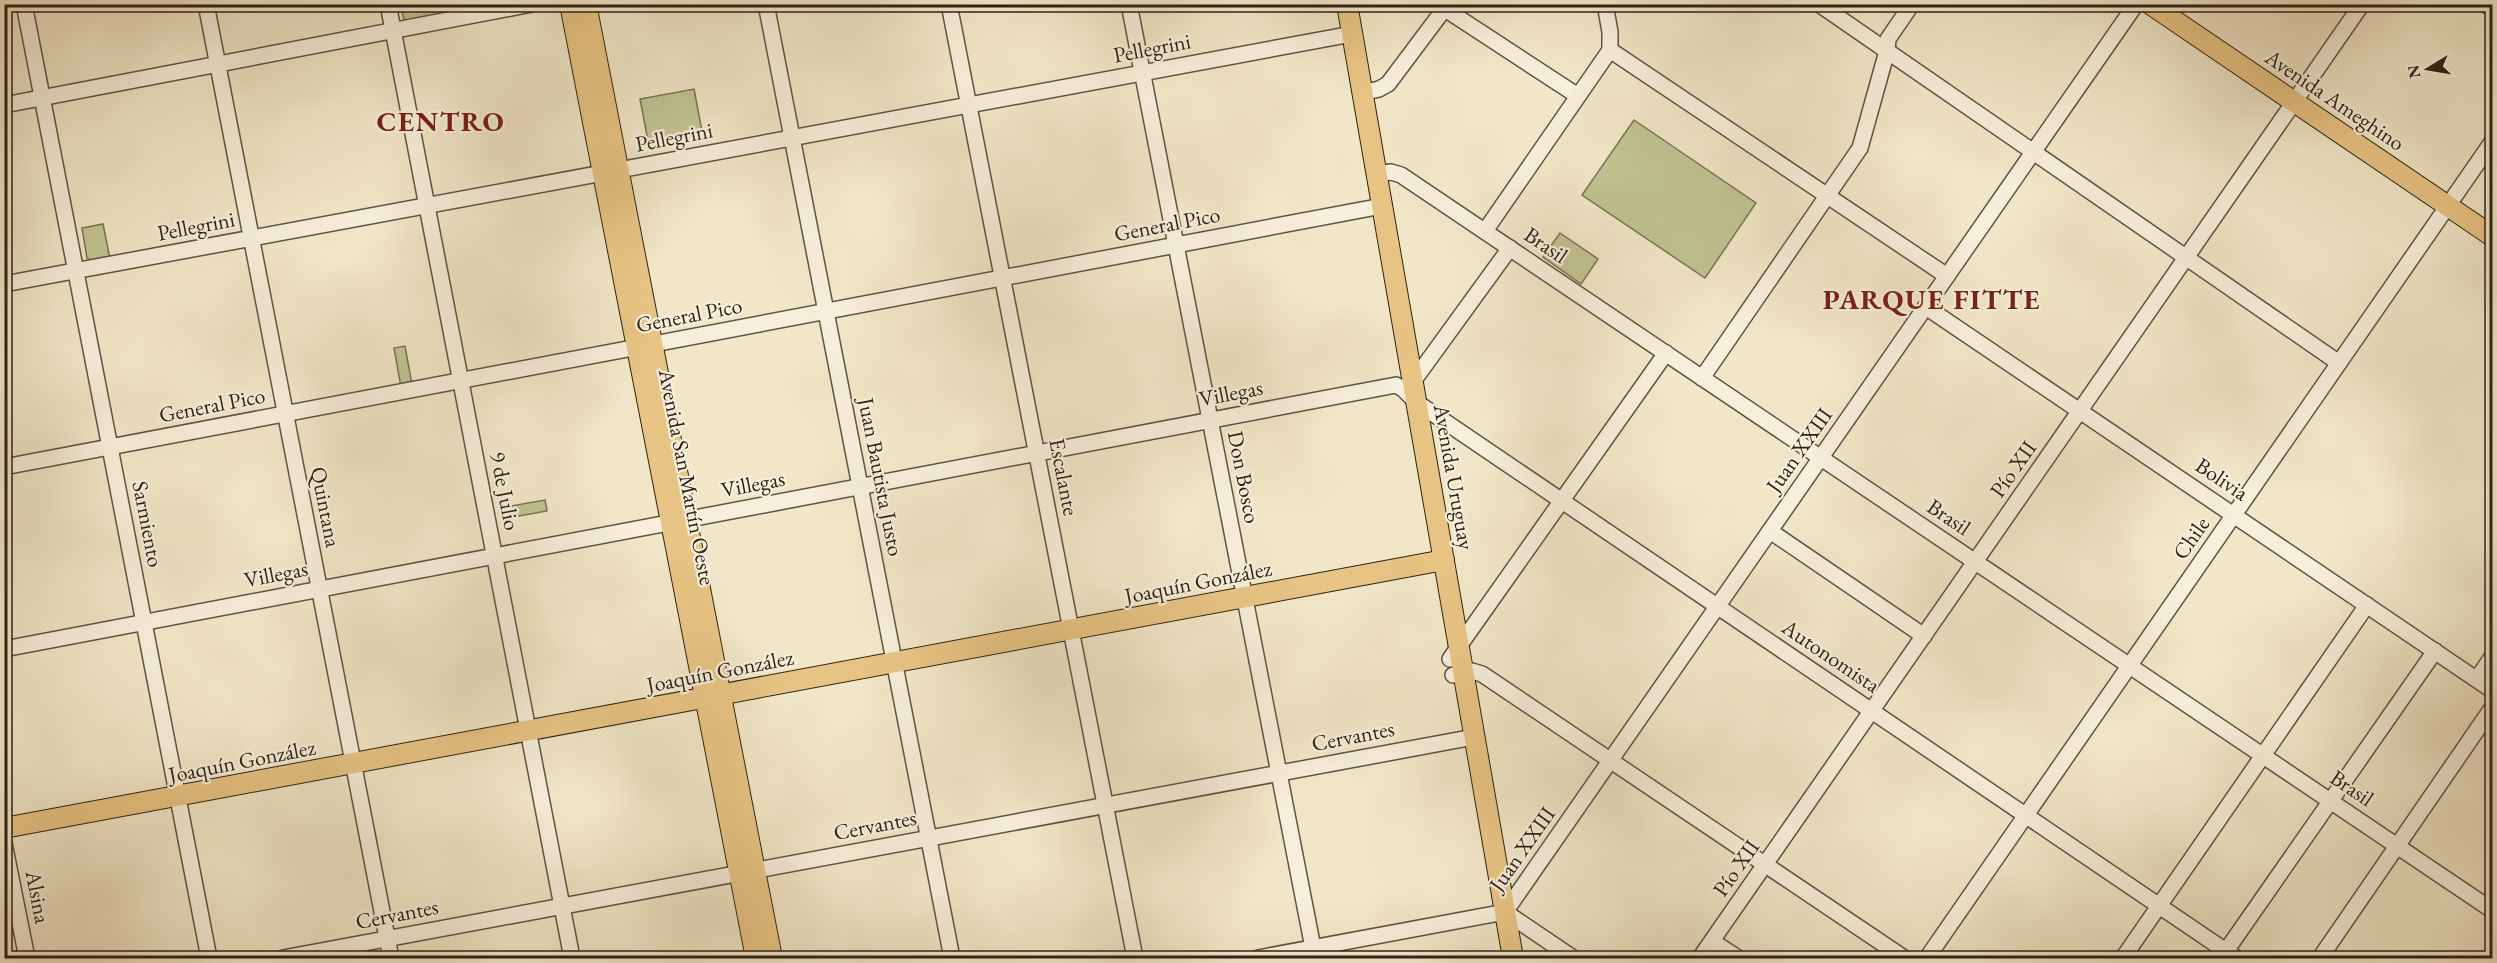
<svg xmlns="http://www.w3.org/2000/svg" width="2497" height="963" viewBox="0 0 2497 963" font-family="'EB Garamond',serif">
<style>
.green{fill:#c0c492;stroke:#777354;stroke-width:1.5}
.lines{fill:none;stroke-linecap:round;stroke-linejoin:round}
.minor-casing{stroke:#5f5342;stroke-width:18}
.major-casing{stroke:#2e2216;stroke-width:22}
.minor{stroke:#f6efdb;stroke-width:15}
.major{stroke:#e8c484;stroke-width:20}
.labels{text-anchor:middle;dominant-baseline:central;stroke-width:4.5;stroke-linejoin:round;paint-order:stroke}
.street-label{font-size:22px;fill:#2e2216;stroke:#f6efdb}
.district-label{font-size:28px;font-weight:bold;letter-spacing:1.5px;fill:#7a1f14;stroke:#f6efdb}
</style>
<rect width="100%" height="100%" fill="#f1e7c8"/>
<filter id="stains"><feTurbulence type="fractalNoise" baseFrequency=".00333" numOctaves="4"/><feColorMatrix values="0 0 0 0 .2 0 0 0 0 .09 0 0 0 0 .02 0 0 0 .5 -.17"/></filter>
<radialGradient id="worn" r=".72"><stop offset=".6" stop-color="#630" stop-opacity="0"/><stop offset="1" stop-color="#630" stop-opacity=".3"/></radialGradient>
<g class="green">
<path d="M 400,5 L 516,5 L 405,23 Z"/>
<path d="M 694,89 L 702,131 L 648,141 L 640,99 Z"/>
<path d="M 1634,120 L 1756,203 L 1705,278 L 1582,195 Z"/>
<path d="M 103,224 L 110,259 L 94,262 L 87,258 L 82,228 Z"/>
<path d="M 1560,233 L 1598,259 L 1581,284 L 1543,257 Z"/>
<path d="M 405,346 L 412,385 L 401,387 L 394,348 Z"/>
<path d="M 545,500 L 547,511 L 502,519 L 500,508 Z"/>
</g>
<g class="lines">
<defs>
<g id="minor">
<path d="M 24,4 L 209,958"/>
<path d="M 206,4 L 391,958"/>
<path d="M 388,4 L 572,958"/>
<path d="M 766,4 L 952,958"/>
<path d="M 949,4 L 1135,958"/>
<path d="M 1129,4 L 1315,958"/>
<path d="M 1605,4 L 1610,32 L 1610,50"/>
<path d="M 1819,4 L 2339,363"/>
<path d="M 2486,4 L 2492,9"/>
<path d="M 1445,9 L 1578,96"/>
<path d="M 1610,50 L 1947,276"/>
<path d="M 1362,93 L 1379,89 L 1388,84 L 1448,4"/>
<path d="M 4,105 L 532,4"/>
<path d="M 1377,174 L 1391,172 L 1401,175 L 2492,910"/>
<path d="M 1485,231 L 1610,50"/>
<path d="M 4,284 L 1352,34"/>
<path d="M 1926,307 L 2492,690"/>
<path d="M 1702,378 L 1860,148 L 1887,51 L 1888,39 L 1912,4"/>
<path d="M 1409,387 L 1510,248"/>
<path d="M 4,467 L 1382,206"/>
<path d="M 1770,531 L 1924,636"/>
<path d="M 4,649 L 1396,385 L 1403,389 L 1416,402 L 2236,958"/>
<path d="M 1450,659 L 1666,353"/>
<path d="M 1453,675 L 1472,671 L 1482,674 L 1904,958"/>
<path d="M 2477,679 L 2492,657"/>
<path d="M 4,843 L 27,958"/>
<path d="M 1505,912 L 1573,958"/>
<path d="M 1712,941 L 1738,958"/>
<path d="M 2226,951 L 2435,651"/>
<path d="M 283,958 L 1474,737"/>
<path d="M 1258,958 L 1505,912 L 2136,4"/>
<path d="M 1700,958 L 2362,4"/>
<path d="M 1927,958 L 2492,142"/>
<path d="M 2123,958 L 2367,605"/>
<path d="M 2320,958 L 2492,708"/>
</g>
<g id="major">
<path d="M 570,4 L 756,958"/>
<path d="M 586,4 L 772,958"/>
<path d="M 1347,4 L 1513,958"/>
<path d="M 2150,4 L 2492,236"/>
<path d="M 4,828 L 1444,560"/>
</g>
</defs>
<use href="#minor" class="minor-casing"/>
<use href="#major" class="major-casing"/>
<use href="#minor" class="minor"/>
<use href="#major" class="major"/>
</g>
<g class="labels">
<g class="street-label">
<text transform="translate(1152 48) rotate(-11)">Pellegrini</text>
<text transform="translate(2335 100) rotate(34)">Avenida Ameghino</text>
<text transform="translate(674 137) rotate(-11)">Pellegrini</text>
<text transform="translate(1167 224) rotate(-11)">General Pico</text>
<text transform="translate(196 226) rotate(-11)">Pellegrini</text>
<text transform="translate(1546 245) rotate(34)">Brasil</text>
<text transform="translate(689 315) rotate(-11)">General Pico</text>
<text transform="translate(1231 393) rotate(-11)">Villegas</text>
<text transform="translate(212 405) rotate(-11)">General Pico</text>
<text transform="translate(1799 450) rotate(-55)">Juan XXIII</text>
<text transform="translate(2013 469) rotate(-55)">Pío XII</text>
<text transform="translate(687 477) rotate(79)">Avenida San Martín Oeste</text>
<text transform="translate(881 477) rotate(79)">Juan Bautista Justo</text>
<text transform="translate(1064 477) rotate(79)">Escalante</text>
<text transform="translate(1244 477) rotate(79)">Don Bosco</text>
<text transform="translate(1454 477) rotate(80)">Avenida Uruguay</text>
<text transform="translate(2222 479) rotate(34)">Bolivia</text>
<text transform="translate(753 484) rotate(-11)">Villegas</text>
<text transform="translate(505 491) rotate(79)">9 de Julio</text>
<text transform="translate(326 507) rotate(79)">Quintana</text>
<text transform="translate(1949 517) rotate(34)">Brasil</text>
<text transform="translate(148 524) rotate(79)">Sarmiento</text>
<text transform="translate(2191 538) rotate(-55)">Chile</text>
<text transform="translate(276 574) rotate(-11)">Villegas</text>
<text transform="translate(1198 582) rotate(-11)">Joaquín González</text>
<text transform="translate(1831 656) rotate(34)">Autonomista</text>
<text transform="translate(720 671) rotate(-11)">Joaquín González</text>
<text transform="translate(1353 736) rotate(-11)">Cervantes</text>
<text transform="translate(242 761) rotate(-11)">Joaquín González</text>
<text transform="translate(2352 788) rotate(34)">Brasil</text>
<text transform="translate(875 825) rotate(-11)">Cervantes</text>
<text transform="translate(1522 849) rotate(-55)">Juan XXIII</text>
<text transform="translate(1736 868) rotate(-55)">Pío XII</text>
<text transform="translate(38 897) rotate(79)">Alsina</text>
<text transform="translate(397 914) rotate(-11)">Cervantes</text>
</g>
<g class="district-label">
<text x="441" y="121">CENTRO</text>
<text x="1932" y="299">PARQUE FITTE</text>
</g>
</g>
<rect width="2497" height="963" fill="none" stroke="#f1e7c8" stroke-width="24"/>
<rect x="6" y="6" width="2485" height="951" fill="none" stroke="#2e2216" stroke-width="3"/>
<rect x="12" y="12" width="2473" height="939" fill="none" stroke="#2e2216" stroke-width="1.5"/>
<g transform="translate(2428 69) rotate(259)" stroke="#f6efdb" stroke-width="4.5" paint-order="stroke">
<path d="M0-4.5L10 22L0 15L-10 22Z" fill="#2e2216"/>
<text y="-9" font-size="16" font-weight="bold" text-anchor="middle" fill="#2e2216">N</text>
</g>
<rect width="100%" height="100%" filter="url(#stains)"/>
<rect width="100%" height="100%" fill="url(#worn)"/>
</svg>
